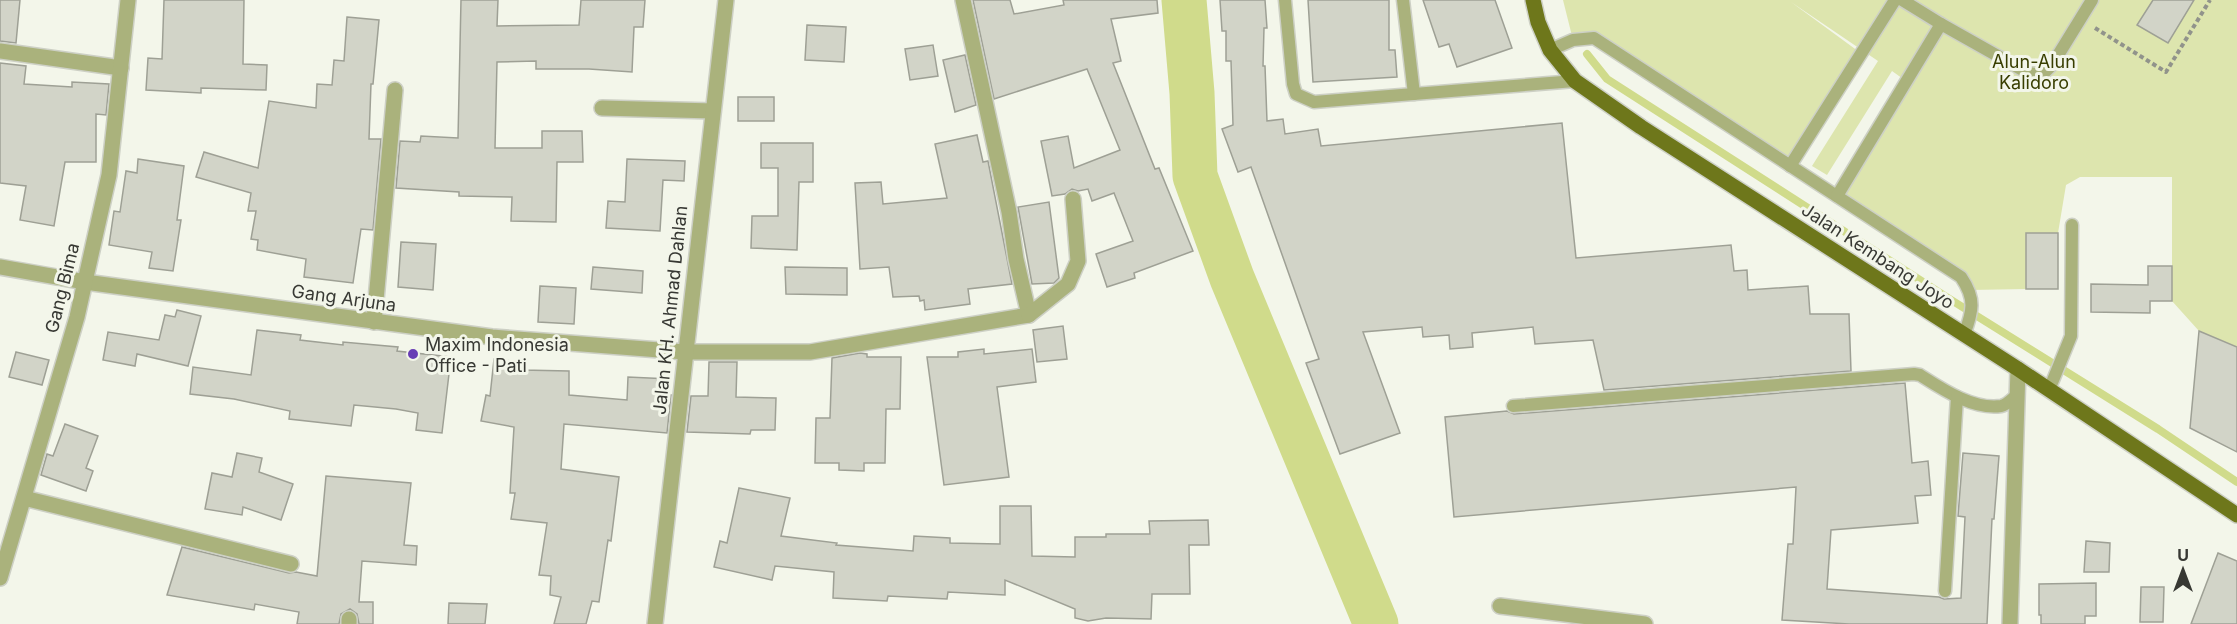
<svg xmlns="http://www.w3.org/2000/svg" width="2237" height="624" viewBox="0 0 2237 624" font-family="Inter,sans-serif">
<style>
.green{fill:#dde5ae}
.lines{fill:none;stroke-linecap:round;stroke-linejoin:round}
.stream{stroke:#d0db8b;stroke-width:8}
.river{stroke:#d0db8b;stroke-width:45}
.building{fill:#d2d4c8;stroke:#9ea095;stroke-width:1.5}
.service-casing{stroke:#cdd0c5;stroke-width:15}
.minor-casing{stroke:#cdd0c5;stroke-width:18}
.tertiary-casing{stroke:#cdd0c5;stroke-width:18}
.primary-casing{stroke:#cdd0c5;stroke-width:18}
.path{stroke:#91938b;stroke-width:4;stroke-dasharray:4.5 3;stroke-linecap:butt}
.service{stroke:#aab27c;stroke-width:12}
.minor{stroke:#aab27c;stroke-width:15}
.tertiary{stroke:#aab27c;stroke-width:15}
.primary{stroke:#6e771b;stroke-width:15}
.poi-dot{fill:#683db5;stroke:#f3f6ea;stroke-width:2}
.labels{text-anchor:middle;dominant-baseline:central;stroke-width:6;stroke-linejoin:round;paint-order:stroke}
.park-label{font-size:18px;fill:#383e00;stroke:#f3f6ea}
.street-label{font-size:18px;fill:#373833;stroke:#f3f6ea}
.poi-label{font-size:18px;fill:#373833;stroke:#f3f6ea;text-anchor:start}
</style>
<rect width="100%" height="100%" fill="#f3f6ea"/>
<path class="green" d="M 1563,0 L 2237,0 L 2237,347 L 2199,331 L 2172,301 L 2172,177 L 2080,177 L 2066,185 L 2058,233 L 2026,233 L 2026,289 L 1970,290 L 1837,196 L 1906,81 L 1892,71 L 1827,175 L 1812,166 L 1878,61 L 1791,2 L 1862,54 L 1790,166 L 1594,38 L 1573,40 Z"/>
<g class="lines">
<path class="stream" d="M 1587,54 L 1607,79 L 1948,298 L 2158,429 L 2237,482"/>
<path class="river" d="M 1184,0 L 1192,93 L 1195,176 L 1232,278 L 1376,624"/>
</g>
<g class="building">
<path d="M 0,0 L 20,0 L 16,43 L 0,41 Z"/>
<path d="M 164,0 L 244,0 L 243,64 L 267,65 L 266,90 L 201,88 L 201,93 L 146,90 L 148,58 L 162,59 Z"/>
<path d="M 461,0 L 498,0 L 497,26 L 579,25 L 581,0 L 645,0 L 643,27 L 634,27 L 632,72 L 589,69 L 536,69 L 536,61 L 497,62 L 495,148 L 542,148 L 542,131 L 582,131 L 583,162 L 557,162 L 556,222 L 511,221 L 512,197 L 459,196 L 459,192 L 396,188 L 400,141 L 420,142 L 421,136 L 458,138 Z"/>
<path d="M 973,0 L 1010,0 L 1014,14 L 1064,5 L 1063,0 L 1157,0 L 1158,13 L 1111,19 L 1121,61 L 1113,63 L 1155,169 L 1159,168 L 1193,251 L 1134,273 L 1135,278 L 1107,287 L 1096,254 L 1133,241 L 1114,193 L 1092,201 L 1088,189 L 1078,191 L 1072,189 L 1065,194 L 1052,196 L 1041,141 L 1068,136 L 1074,168 L 1120,150 L 1087,69 L 994,99 Z"/>
<path d="M 1220,0 L 1265,0 L 1267,28 L 1264,28 L 1263,66 L 1265,66 L 1267,121 L 1283,119 L 1285,134 L 1318,129 L 1321,146 L 1562,123 L 1576,258 L 1731,245 L 1734,271 L 1747,270 L 1748,290 L 1808,286 L 1810,314 L 1849,314 L 1851,371 L 1604,390 L 1593,340 L 1535,344 L 1533,327 L 1472,333 L 1473,347 L 1450,349 L 1449,335 L 1423,337 L 1422,327 L 1363,332 L 1400,433 L 1340,454 L 1306,363 L 1319,359 L 1251,167 L 1238,172 L 1222,129 L 1233,125 L 1231,61 L 1226,61 L 1226,31 L 1222,31 Z"/>
<path d="M 1308,0 L 1389,0 L 1389,50 L 1395,50 L 1397,77 L 1313,82 Z"/>
<path d="M 1423,0 L 1495,0 L 1512,48 L 1457,67 L 1449,44 L 1439,47 Z"/>
<path d="M 2153,0 L 2194,0 L 2168,43 L 2137,25 Z"/>
<path d="M 347,17 L 379,20 L 373,84 L 371,84 L 369,139 L 381,139 L 373,230 L 361,229 L 353,283 L 304,277 L 306,259 L 257,250 L 258,240 L 251,239 L 256,211 L 248,211 L 251,193 L 196,177 L 204,152 L 258,168 L 269,101 L 316,108 L 317,84 L 332,85 L 334,60 L 344,61 Z"/>
<path d="M 807,25 L 846,27 L 844,62 L 805,60 Z"/>
<path d="M 933,45 L 938,76 L 910,80 L 905,49 Z"/>
<path d="M 965,55 L 976,105 L 955,112 L 943,60 Z"/>
<path d="M 0,63 L 26,66 L 24,84 L 72,87 L 72,82 L 109,84 L 106,115 L 96,114 L 96,162 L 65,162 L 54,226 L 20,220 L 26,186 L 0,183 Z"/>
<rect x="738" y="97" width="36" height="24"/>
<path d="M 977,135 L 983,162 L 988,161 L 1012,284 L 968,289 L 970,304 L 925,310 L 924,300 L 920,301 L 919,296 L 893,297 L 889,267 L 860,269 L 855,183 L 881,182 L 883,204 L 947,198 L 935,144 Z"/>
<path d="M 761,143 L 813,143 L 813,182 L 799,182 L 797,250 L 751,248 L 752,216 L 778,216 L 778,168 L 761,168 Z"/>
<path d="M 138,159 L 184,166 L 177,220 L 181,220 L 173,271 L 149,268 L 152,252 L 109,245 L 114,211 L 120,212 L 126,171 L 137,173 Z"/>
<path d="M 627,159 L 685,161 L 684,181 L 663,180 L 660,231 L 606,228 L 608,201 L 625,202 Z"/>
<path d="M 1049,202 L 1059,278 L 1054,283 L 1032,284 L 1018,207 Z"/>
<rect x="2026" y="233" width="32" height="56"/>
<path d="M 401,242 L 436,244 L 433,290 L 398,287 Z"/>
<path d="M 2148,266 L 2172,266 L 2172,301 L 2150,301 L 2150,313 L 2091,312 L 2091,284 L 2148,285 Z"/>
<path d="M 593,267 L 643,271 L 642,293 L 591,289 Z"/>
<path d="M 785,267 L 847,268 L 847,295 L 786,294 Z"/>
<path d="M 540,286 L 576,288 L 574,324 L 538,322 Z"/>
<path d="M 177,310 L 201,316 L 188,366 L 137,354 L 135,366 L 103,360 L 108,332 L 159,340 L 165,315 L 175,317 Z"/>
<path d="M 1063,326 L 1067,359 L 1037,362 L 1033,330 Z"/>
<path d="M 257,330 L 301,335 L 300,340 L 343,345 L 343,342 L 398,347 L 397,351 L 451,357 L 442,433 L 416,430 L 418,413 L 396,409 L 354,405 L 351,426 L 289,419 L 290,411 L 234,399 L 190,394 L 193,367 L 251,375 Z"/>
<path d="M 2199,331 L 2237,347 L 2237,452 L 2190,428 Z"/>
<path d="M 984,349 L 984,354 L 1032,349 L 1036,382 L 997,387 L 1009,477 L 944,485 L 927,357 L 958,357 L 958,352 Z"/>
<path d="M 16,352 L 49,360 L 42,385 L 9,377 Z"/>
<path d="M 860,353 L 867,354 L 867,357 L 901,357 L 900,409 L 886,409 L 885,463 L 864,463 L 864,471 L 839,470 L 839,463 L 815,463 L 816,418 L 830,418 L 832,358 Z"/>
<path d="M 494,359 L 523,362 L 522,370 L 569,371 L 569,395 L 627,400 L 628,377 L 670,379 L 669,395 L 671,395 L 667,433 L 564,424 L 561,469 L 619,477 L 611,541 L 608,540 L 599,602 L 592,601 L 586,624 L 554,624 L 561,597 L 550,595 L 551,576 L 539,575 L 547,523 L 511,519 L 515,493 L 510,493 L 514,427 L 481,421 L 486,395 L 490,396 Z"/>
<path d="M 709,362 L 737,362 L 736,397 L 776,398 L 775,430 L 751,430 L 750,434 L 687,432 L 691,396 L 708,396 Z"/>
<path d="M 1905,383 L 1912,463 L 1928,461 L 1931,495 L 1915,496 L 1918,523 L 1831,530 L 1827,589 L 1939,597 L 1944,599 L 1961,598 L 1965,517 L 1958,516 L 1963,453 L 1999,456 L 1994,519 L 1992,519 L 1987,624 L 1849,624 L 1782,620 L 1788,544 L 1793,544 L 1796,487 L 1454,517 L 1445,417 L 1507,411 L 1514,414 Z"/>
<path d="M 65,424 L 98,436 L 86,468 L 93,471 L 86,491 L 41,475 L 47,454 L 53,456 Z"/>
<path d="M 237,453 L 262,458 L 259,472 L 293,484 L 281,520 L 243,507 L 242,515 L 205,509 L 212,473 L 232,477 Z"/>
<path d="M 326,476 L 411,483 L 404,545 L 417,546 L 416,565 L 362,561 L 359,602 L 373,602 L 373,624 L 359,624 L 357,614 L 350,609 L 341,614 L 339,624 L 297,624 L 299,612 L 255,604 L 254,610 L 167,595 L 182,547 L 289,573 L 296,572 L 317,576 Z"/>
<path d="M 739,488 L 790,498 L 781,536 L 837,543 L 836,545 L 913,551 L 914,536 L 950,538 L 950,543 L 1000,544 L 1000,506 L 1031,506 L 1032,556 L 1075,557 L 1075,537 L 1106,537 L 1106,534 L 1150,534 L 1149,521 L 1208,520 L 1209,545 L 1189,545 L 1190,594 L 1152,594 L 1151,619 L 1106,618 L 1088,621 L 1075,618 L 1075,609 L 1005,580 L 1005,595 L 948,592 L 947,599 L 888,596 L 887,601 L 833,598 L 834,572 L 775,566 L 772,580 L 714,567 L 720,541 L 727,543 Z"/>
<path d="M 2086,541 L 2110,543 L 2109,572 L 2084,572 Z"/>
<path d="M 2218,553 L 2237,561 L 2237,624 L 2191,624 Z"/>
<path d="M 2096,583 L 2096,616 L 2085,616 L 2085,624 L 2041,624 L 2041,615 L 2039,615 L 2039,584 Z"/>
<path d="M 2141,587 L 2164,587 L 2163,622 L 2140,622 Z"/>
<path d="M 449,603 L 487,604 L 485,624 L 448,624 Z"/>
</g>
<g class="lines">
<defs>
<g id="service">
<path d="M 1285,0 L 1293,84 L 1296,94 L 1314,102 L 1575,81"/>
<path d="M 1403,0 L 1414,94"/>
<path d="M 1902,0 L 1941,24"/>
<path d="M 1550,50 L 1573,40 L 1594,38 L 1961,277 C 1976,299 1973,311 1964,335"/>
<path d="M 1790,166 L 1895,0"/>
<path d="M 1837,196 L 1941,24 L 2028,73 L 2042,75 L 2052,65 L 2092,0"/>
<path d="M 2049,390 L 2071,336 L 2072,225"/>
<path d="M 1513,406 L 1914,374 L 1920,375 C 1942,389 1973,410 2001,406 C 2007,405 2012,399 2017,395"/>
<path d="M 1945,591 L 1957,397"/>
</g>
<g id="minor">
<path d="M 0,51 L 121,68"/>
<path d="M 602,108 L 713,111"/>
<path d="M 0,267 L 85,282 L 492,337 L 685,352 L 810,352 L 1029,315 L 1016,259 L 1009,212 L 963,0"/>
<path d="M 1029,315 L 1068,284 L 1078,261 L 1073,199"/>
<path d="M 374,322 L 395,90"/>
<path d="M 24,498 L 291,564"/>
<path d="M 0,578 L 77,317 L 109,175 L 128,0"/>
<path d="M 1500,606 L 1645,624"/>
<path d="M 349,624 L 349,619"/>
<path d="M 2010,624 L 2018,369"/>
</g>
<path id="tertiary" d="M 655,624 L 726,0"/>
<path id="primary" d="M 1533,0 L 1538,22 L 1550,50 L 1575,81 L 1641,127 L 2018,369 L 2237,515"/>
</defs>
<use href="#service" class="service-casing"/>
<use href="#minor" class="minor-casing"/>
<use href="#tertiary" class="tertiary-casing"/>
<use href="#primary" class="primary-casing"/>
<path class="path" d="M 2095,28 L 2166,72 L 2210,0"/>
<use href="#service" class="service"/>
<use href="#minor" class="minor"/>
<use href="#tertiary" class="tertiary"/>
<use href="#primary" class="primary"/>
</g>
<circle class="poi-dot" cx="413" cy="354" r="6"/>
<g class="labels">
<g class="park-label">
<text x="2034" y="61">Alun-Alun<tspan x="2034" dy="21">Kalidoro</tspan></text>
</g>
<g class="street-label">
<text transform="translate(1878 256) rotate(33)">Jalan Kembang Joyo</text>
<text transform="translate(62 288) rotate(-76)">Gang Bima</text>
<text transform="translate(344 298) rotate(8)">Gang Arjuna</text>
<text transform="translate(670 310) rotate(-84)">Jalan KH. Ahmad Dahlan</text>
</g>
<g class="poi-label">
<text x="425" y="344">Maxim Indonesia<tspan x="425" dy="21">Office - Pati</tspan></text>
</g>
</g>
<g transform="translate(2183 570)" stroke="#f3f6ea" stroke-width="4.5" paint-order="stroke">
<path d="M0-4.5L10 22L0 15L-10 22Z" fill="#373833"/>
<text y="-9" font-size="16" font-weight="bold" text-anchor="middle" fill="#373833">U</text>
</g>
</svg>
